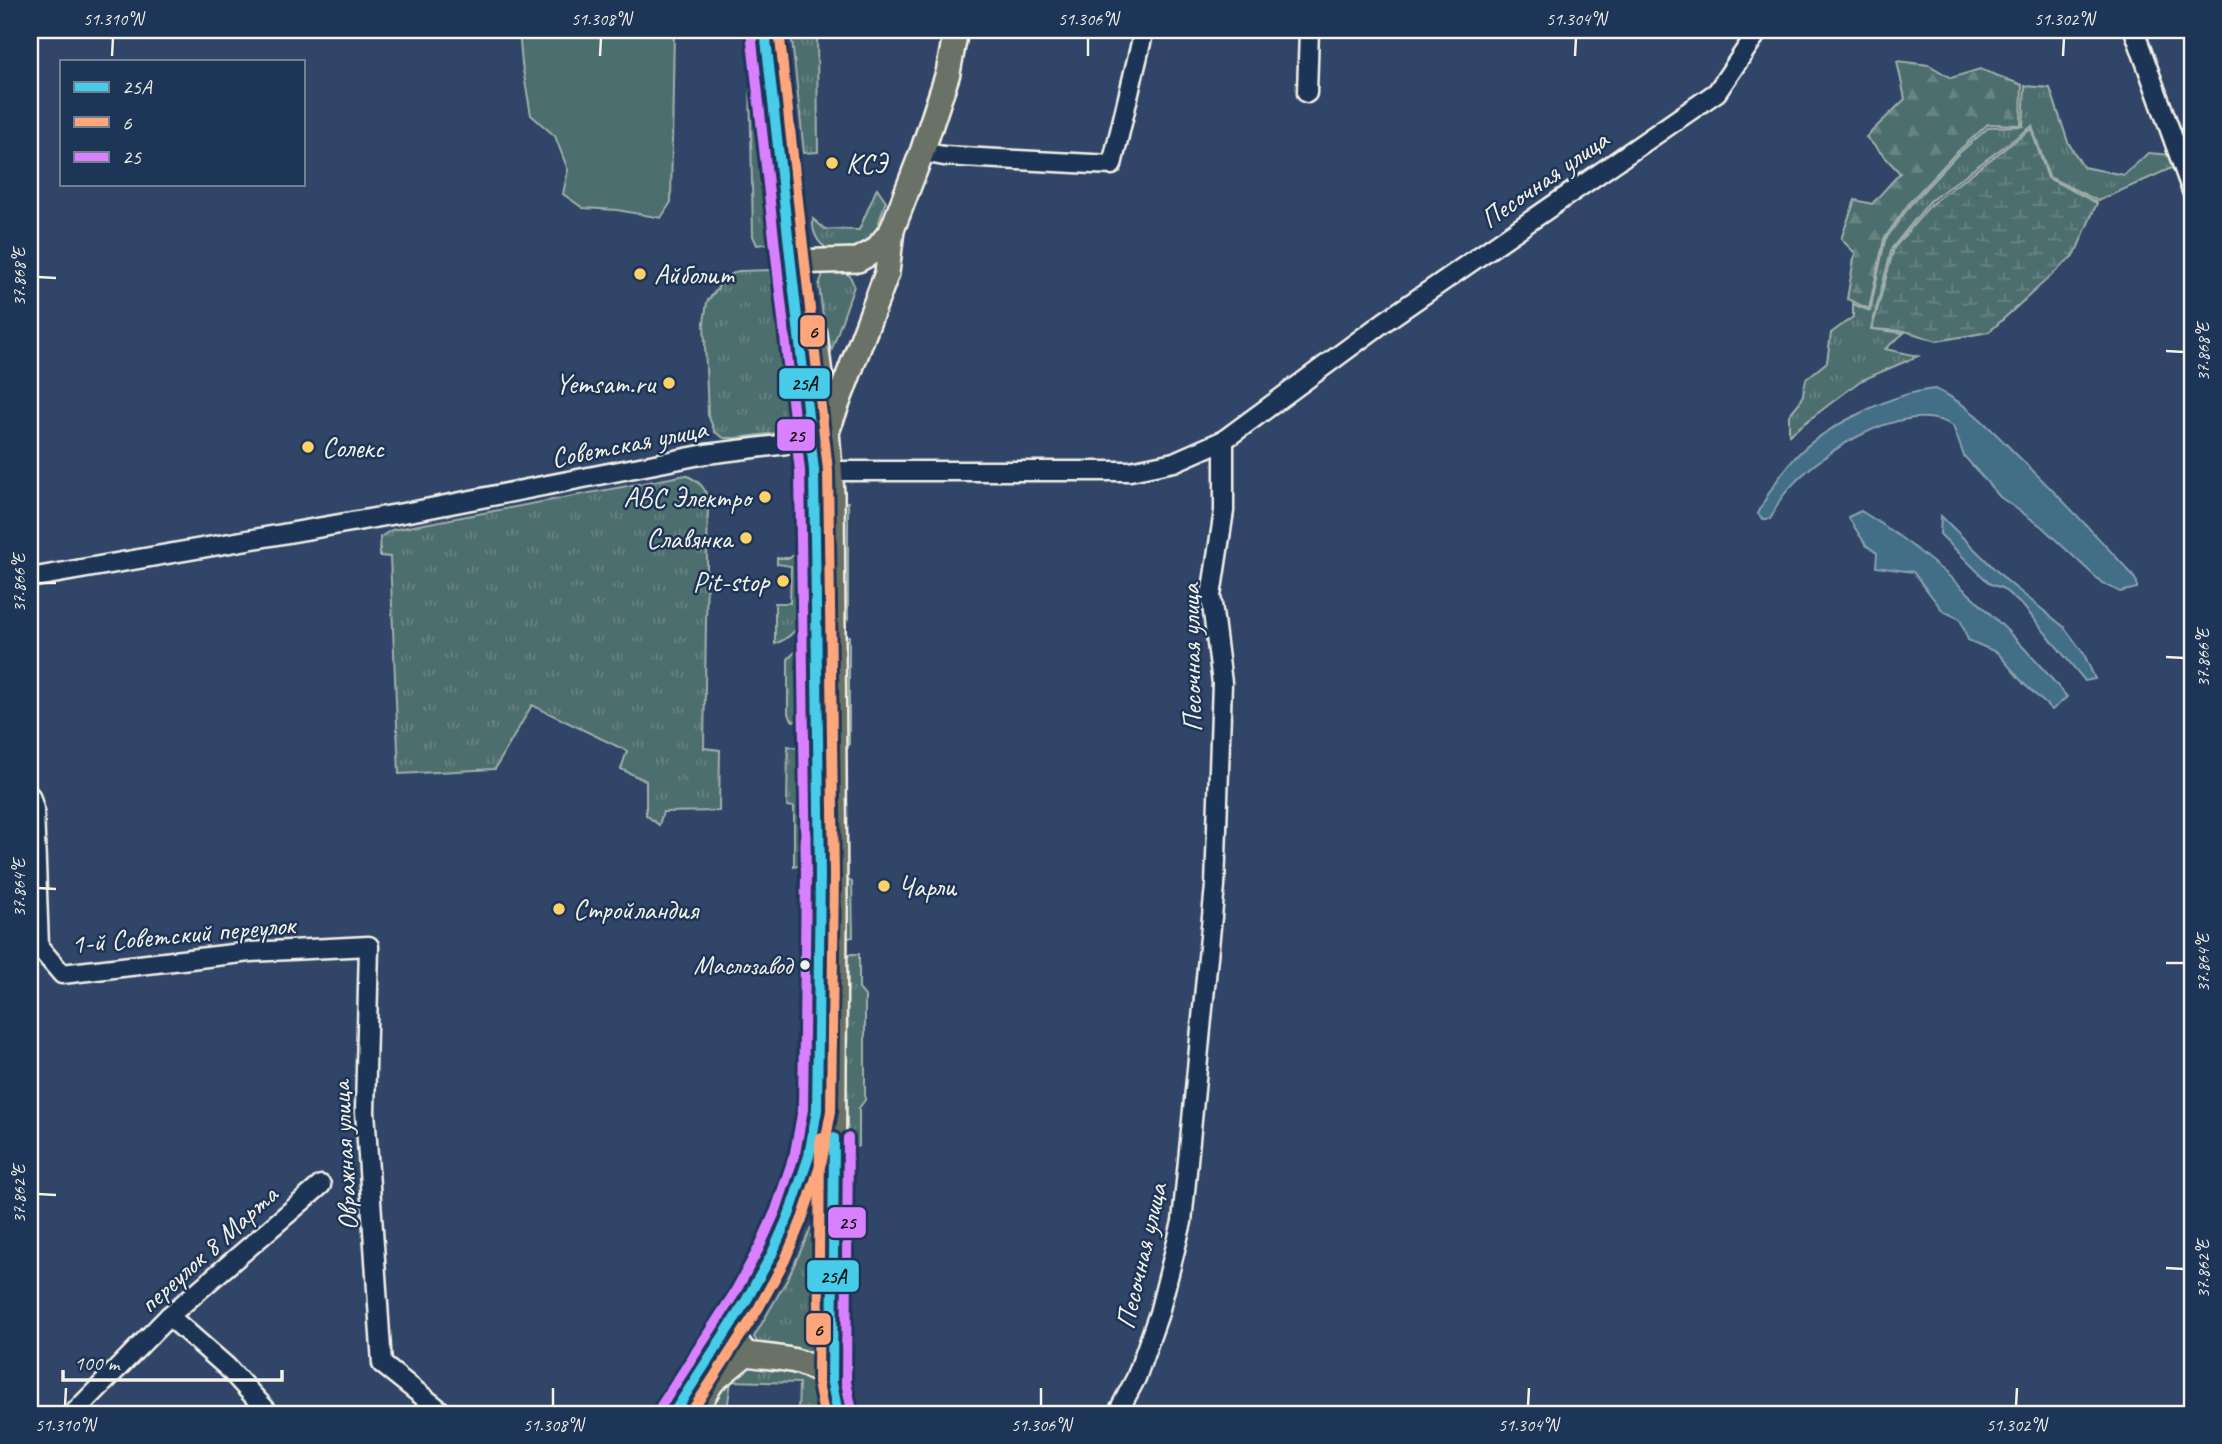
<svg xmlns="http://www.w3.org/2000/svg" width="2222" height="1444" viewBox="0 0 2222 1444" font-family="Caveat,sans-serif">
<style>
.grass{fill:url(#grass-tufts);stroke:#a1b0ab;stroke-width:2}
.forest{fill:url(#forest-firs);stroke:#a1b0ab;stroke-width:2}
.wetland{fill:url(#wetland-marsh);stroke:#a1b0ab;stroke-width:2}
.green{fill:#4e6e6e;stroke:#a1b0ab;stroke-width:2}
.water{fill:#426e87;stroke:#89a2ae;stroke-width:2}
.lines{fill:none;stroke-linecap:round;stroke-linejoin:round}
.minor-casing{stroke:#f4f1e8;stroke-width:23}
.major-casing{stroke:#f4f1e8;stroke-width:28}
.minor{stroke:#1d3557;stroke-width:18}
.major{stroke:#6a7166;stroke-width:23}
.bus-1-casing{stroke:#1d3557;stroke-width:16}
.bus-2-casing{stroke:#1d3557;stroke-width:16}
.bus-3-casing{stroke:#1d3557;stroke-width:16}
.bus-1{stroke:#46cce9;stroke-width:10}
.bus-2{stroke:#fea67b;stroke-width:10}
.bus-3{stroke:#d880ff;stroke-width:10}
.ticks{fill:none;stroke:#f4f1e8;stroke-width:2.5}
.poi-dot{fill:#ffd166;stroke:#1d3557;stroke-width:2.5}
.bus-dot{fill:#f4f1e8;stroke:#1d3557;stroke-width:2.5}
.labels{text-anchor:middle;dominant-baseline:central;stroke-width:5;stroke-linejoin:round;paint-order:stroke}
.bus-label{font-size:26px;fill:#f4f1e8;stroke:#1d3557;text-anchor:end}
.poi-label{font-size:28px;fill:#f4f1e8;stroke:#1d3557;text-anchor:start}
.street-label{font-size:28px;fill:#f4f1e8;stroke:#1d3557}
.line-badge{stroke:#1d3557;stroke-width:2.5}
.pale-badge-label{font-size:19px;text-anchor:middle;font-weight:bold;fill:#111}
.neatline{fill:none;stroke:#f4f1e8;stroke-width:2.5}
.ticks-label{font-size:18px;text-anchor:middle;fill:#f4f1e8}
</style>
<defs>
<pattern id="grass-tufts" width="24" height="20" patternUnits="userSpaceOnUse" patternTransform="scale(1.75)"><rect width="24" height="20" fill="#4e6e6e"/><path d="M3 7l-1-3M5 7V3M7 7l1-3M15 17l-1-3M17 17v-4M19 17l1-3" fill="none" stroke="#688383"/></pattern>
<pattern id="forest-firs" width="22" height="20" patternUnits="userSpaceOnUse" patternTransform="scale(1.75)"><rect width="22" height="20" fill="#4e6e6e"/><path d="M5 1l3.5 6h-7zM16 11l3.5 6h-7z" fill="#688383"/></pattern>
<pattern id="wetland-marsh" width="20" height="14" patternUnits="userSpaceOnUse" patternTransform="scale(1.75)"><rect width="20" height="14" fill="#4e6e6e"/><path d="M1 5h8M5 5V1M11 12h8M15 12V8" fill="none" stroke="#688383"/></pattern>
</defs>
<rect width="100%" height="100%" fill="#304568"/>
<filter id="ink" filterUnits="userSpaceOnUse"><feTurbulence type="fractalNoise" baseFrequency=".0143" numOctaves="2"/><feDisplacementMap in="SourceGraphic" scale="14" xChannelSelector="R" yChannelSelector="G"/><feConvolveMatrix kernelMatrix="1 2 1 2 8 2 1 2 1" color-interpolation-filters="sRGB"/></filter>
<g filter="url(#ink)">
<g class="grass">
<path d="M 749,30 L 757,30 L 777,233 L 771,243 L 757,245 L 753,236 Z"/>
<path d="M 791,30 L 817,30 L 818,152 L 804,153 Z"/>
<path d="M 2025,86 L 2050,88 L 2068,142 L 2083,167 L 2124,175 L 2148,153 L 2172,155 L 2174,167 L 2098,201 L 2049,177 L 2032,126 L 1930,201 L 1892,248 L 1871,329 L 1904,333 L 1885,349 L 1918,356 L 1860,381 L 1789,435 L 1789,415 L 1802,399 L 1806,379 L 1827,362 L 1831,333 L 1853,317 L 1853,304 L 1870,311 L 1885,240 L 1911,204 L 1957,155 L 1989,127 L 2023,126 Z"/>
<path d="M 877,188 L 886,201 C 881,213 878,232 870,242 C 853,263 810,254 813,219 L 825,229 L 859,230 Z"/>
<path d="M 771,270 L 784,280 L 799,406 L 797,418 L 789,427 L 776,433 L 736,438 L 724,438 L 715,432 L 708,415 L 704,322 L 707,302 L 726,277 L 738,271 Z"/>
<path d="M 831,270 L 840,270 L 850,276 L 854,286 L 831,352 L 827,348 L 819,285 L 823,274 Z"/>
<path d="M 686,475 C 699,482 706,486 708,502 L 704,748 L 720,750 L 719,811 L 663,812 L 659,825 L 646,815 L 646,781 L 621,769 L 627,751 L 532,705 L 495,769 L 399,774 L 390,557 L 380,556 L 380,537 L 392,530 Z"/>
<path d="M 842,502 L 848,502 L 848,619 L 843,615 Z"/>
<path d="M 794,554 L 800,554 C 803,560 802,564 802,570 C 803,576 806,581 807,586 C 811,611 799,635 775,644 L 775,603 L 790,603 L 791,566 L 777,564 L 777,558 L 790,558 Z"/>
<path d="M 845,636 L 849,636 L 849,744 L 847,750 L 843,727 L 843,638 Z"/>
<path d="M 795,652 L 804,652 L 806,655 L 808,716 L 805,720 L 793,721 L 788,714 L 788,659 Z"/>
<path d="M 788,746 L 802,749 L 809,759 L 809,859 L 806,864 L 794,867 L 794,807 L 787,806 Z"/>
<path d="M 848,880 L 852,882 L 853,937 L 848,938 L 845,937 L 843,882 Z"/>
<path d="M 851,954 L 859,954 L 859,989 L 865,996 L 865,1100 L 859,1108 L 859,1146 L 855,1147 L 851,1141 L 844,1137 L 845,958 Z"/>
<path d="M 811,1010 L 810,1091 L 800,1095 L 801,1012 Z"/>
<path d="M 818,1213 L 823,1215 L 820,1338 L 814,1349 L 802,1354 L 759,1345 L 754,1337 L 788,1278 Z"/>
<path d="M 746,1364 C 785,1370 822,1363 818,1414 L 798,1414 L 799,1383 L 731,1381 L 727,1410 L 721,1412 L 720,1414 L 703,1414 L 726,1381 Z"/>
</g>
<path class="forest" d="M 1897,61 L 1929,65 L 1951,78 L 1980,69 L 2022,85 L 2021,125 L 1988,124 L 1955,154 L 1910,202 L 1884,239 L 1869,309 L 1847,299 L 1855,253 L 1841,239 L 1855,200 L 1872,204 L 1900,173 L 1866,137 L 1905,99 Z"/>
<path class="wetland" d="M 2031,129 L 2048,178 L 2097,203 L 2075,254 L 1989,332 L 1937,341 L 1905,331 L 1872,329 L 1894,248 L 1931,204 Z"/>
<path class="green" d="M 519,30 L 674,30 L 671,202 L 661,218 L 617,210 L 583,208 L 563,194 L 568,170 L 555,136 L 531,115 L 522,64 Z"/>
<g class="water">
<path d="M 1935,389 C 1968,403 1993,431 2018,456 C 2057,494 2094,533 2130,572 L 2137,582 L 2137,588 L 2120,592 L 2102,583 L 2041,526 L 2000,497 L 1964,456 L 1953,426 C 1904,395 1808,459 1780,500 C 1776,506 1774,514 1770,519 L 1763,519 L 1758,514 C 1766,496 1780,475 1793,460 C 1819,429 1894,392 1935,389 Z"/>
<path d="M 1861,511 C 1934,555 2013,631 2067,697 L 2052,710 L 2024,684 L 1998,653 L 1968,640 L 1960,619 L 1943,611 L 1913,572 L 1876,567 L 1877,553 L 1866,545 L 1848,517 Z"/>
<path d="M 1941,516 L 2007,581 L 2064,627 L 2084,654 L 2095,679 L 2085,681 L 2024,607 L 2002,588 L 1990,584 L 1940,534 Z"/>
</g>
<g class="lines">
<defs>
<g id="minor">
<path d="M 2134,30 L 2192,191"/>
<path d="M 1307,93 L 1309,30"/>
<path d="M 922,152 L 944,156 L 1112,165 L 1144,30"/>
<path d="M 30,578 L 420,510 L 706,454 L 811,441 L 830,471 L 1130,471 L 1174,462 L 1224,440"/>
<path d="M 30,796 L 34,809 L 39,947 L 62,974 L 250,952 L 369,946 L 365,1111 L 382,1364 L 445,1414"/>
<path d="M 169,1316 L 227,1367 L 270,1414"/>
<path d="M 73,1414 L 169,1316 L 321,1185"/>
<path d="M 1117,1414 L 1136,1378 L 1159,1313 L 1182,1222 L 1215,886 L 1222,683 L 1211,596 L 1224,511 L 1224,440 L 1384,322 L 1717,92 L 1759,30"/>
</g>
<g id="major">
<path d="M 792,262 L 858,260 L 876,250 L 892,230"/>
<path d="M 815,334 L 827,431 L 832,493 L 835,911 L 832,1383 L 838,1414"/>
<path d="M 828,429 L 887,273 L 892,230 L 922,152 L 948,73 L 956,30"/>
<path d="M 731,1325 L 735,1340 L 746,1354 C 781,1359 806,1356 832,1383"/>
<path d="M 673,1414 L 746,1301 L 772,1254 L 789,1215 L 809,1156 L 817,1110 L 820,875 L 814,470 L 765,30"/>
<path d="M 692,1414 L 713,1381 L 746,1354"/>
</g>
</defs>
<use href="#minor" class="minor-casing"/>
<use href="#major" class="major-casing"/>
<use href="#minor" class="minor"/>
<use href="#major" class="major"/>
<defs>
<g id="bus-1">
<path d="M 834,1138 L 832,1383 L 838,1414"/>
<path d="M 673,1414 L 746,1301 L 772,1254 L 789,1215 L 809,1156 L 817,1110 L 820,875 L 814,470 L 765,30"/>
</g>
<g id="bus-2">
<path d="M 820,1138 L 818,1383 L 824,1414"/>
<path d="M 690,1414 L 758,1309 L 785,1260 L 802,1219 L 822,1160 L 831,1111 L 834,875 L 828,470 L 779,30"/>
</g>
<g id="bus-3">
<path d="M 848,1138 L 846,1382 L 852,1411"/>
<path d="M 661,1406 L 734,1294 L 759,1248 L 776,1210 L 795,1153 L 803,1109 L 806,875 L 800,471 L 751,32"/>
</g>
</defs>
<use href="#bus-1" class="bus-1-casing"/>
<use href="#bus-2" class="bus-2-casing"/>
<use href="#bus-3" class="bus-3-casing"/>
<use href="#bus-1" class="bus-1"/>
<use href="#bus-2" class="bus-2"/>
<use href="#bus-3" class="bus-3"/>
</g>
</g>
<path class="ticks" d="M 112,56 L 113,38M 600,56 L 601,38M 1088,56 L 1088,38M 1575,56 L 1576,38M 2063,56 L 2064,38M 38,277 L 56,278M 2166,351 L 2184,352M 38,583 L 56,583M 2166,657 L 2184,658M 38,888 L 56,889M 2166,963 L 2184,963M 38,1194 L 56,1195M 2166,1268 L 2184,1269M 65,1406 L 66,1388M 553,1406 L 553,1388M 1041,1406 L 1041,1388M 1528,1406 L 1529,1388M 2016,1406 L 2017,1388"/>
<g class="poi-dot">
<circle cx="832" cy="163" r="7"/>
<circle cx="640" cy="274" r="7"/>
<circle cx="669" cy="383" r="7"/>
<circle cx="308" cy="447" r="7"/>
<circle cx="765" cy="497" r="7"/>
<circle cx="746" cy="538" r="7"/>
<circle cx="783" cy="581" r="7"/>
<circle cx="884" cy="886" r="7"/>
<circle cx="559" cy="909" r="7"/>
</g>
<circle class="bus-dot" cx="805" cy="965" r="6"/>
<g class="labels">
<g class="bus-label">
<text x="792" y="965">Маслозавод</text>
</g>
<g class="poi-label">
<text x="846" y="163">КСЭ</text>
<text x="654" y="274">Айболит</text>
<text x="655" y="383" text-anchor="end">Yemsam.ru</text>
<text x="322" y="447">Солекс</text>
<text x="751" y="497" text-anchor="end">АВС Электро</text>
<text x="732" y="538" text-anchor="end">Славянка</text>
<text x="769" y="581" text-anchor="end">Pit-stop</text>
<text x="898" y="886">Чарли</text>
<text x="573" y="909">Стройландия</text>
</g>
<g class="street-label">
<text transform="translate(1544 179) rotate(-35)">Песочная улица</text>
<text transform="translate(629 443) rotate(-11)">Советская улица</text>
<text transform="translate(1191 658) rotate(-91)">Песочная улица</text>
<text transform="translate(183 934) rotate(-5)">1-й Советский переулок</text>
<text transform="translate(344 1156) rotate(-93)">Овражная улица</text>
<text transform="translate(208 1249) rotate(-42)">переулок 8 Марта</text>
<text transform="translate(1141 1256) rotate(-77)">Песочная улица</text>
</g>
</g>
<g class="line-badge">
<rect x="799" y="314" width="27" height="34" rx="7" fill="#fea67b"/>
<rect x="778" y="367" width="53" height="33" rx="7" fill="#46cce9"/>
<rect x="776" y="418" width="40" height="34" rx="7" fill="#d880ff"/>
<rect x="827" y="1206" width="40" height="33" rx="7" fill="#d880ff"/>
<rect x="806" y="1259" width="54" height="34" rx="7" fill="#46cce9"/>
<rect x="805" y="1312" width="27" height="34" rx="7" fill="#fea67b"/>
</g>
<g class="pale-badge-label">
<text x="813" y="338">6</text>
<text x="804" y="390">25А</text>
<text x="796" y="442">25</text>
<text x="847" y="1229">25</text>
<text x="833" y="1283">25А</text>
<text x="818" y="1336">6</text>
</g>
<rect width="2222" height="1444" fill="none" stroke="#1d3557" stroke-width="77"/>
<rect x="60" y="60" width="245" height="126" fill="#1d3557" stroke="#738091" stroke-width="2"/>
<rect x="74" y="82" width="35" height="10" fill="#46cce9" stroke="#738091" stroke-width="2"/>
<text x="122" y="94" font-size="21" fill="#f4f1e8">25А</text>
<rect x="74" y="117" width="35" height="10" fill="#fea67b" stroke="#738091" stroke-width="2"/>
<text x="122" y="130" font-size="21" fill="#f4f1e8">6</text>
<rect x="74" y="152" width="35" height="10" fill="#d880ff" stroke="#738091" stroke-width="2"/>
<text x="122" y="164" font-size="21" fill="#f4f1e8">25</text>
<path d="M63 1370v10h219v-10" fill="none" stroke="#f4f1e8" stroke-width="3.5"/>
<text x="74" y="1370" font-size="21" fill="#f4f1e8" stroke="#1d3557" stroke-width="5" paint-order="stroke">100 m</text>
<rect x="38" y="38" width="2146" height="1368" class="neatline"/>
<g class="ticks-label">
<text x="113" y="25">51.310°N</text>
<text x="601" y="25">51.308°N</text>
<text x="1088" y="25">51.306°N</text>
<text x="1576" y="25">51.304°N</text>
<text x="2064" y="25">51.302°N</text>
<text transform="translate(19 277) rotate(-90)" y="6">37.868°E</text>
<text transform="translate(2203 352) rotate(-90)" y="6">37.868°E</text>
<text transform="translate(19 583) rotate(-90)" y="6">37.866°E</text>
<text transform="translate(2203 658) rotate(-90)" y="6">37.866°E</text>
<text transform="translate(19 888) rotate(-90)" y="6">37.864°E</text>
<text transform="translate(2203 963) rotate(-90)" y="6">37.864°E</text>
<text transform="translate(19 1194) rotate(-90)" y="6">37.862°E</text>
<text transform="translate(2203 1269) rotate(-90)" y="6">37.862°E</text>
<text x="65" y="1431">51.310°N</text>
<text x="553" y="1431">51.308°N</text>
<text x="1041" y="1431">51.306°N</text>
<text x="1528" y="1431">51.304°N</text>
<text x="2016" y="1431">51.302°N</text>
</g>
</svg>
